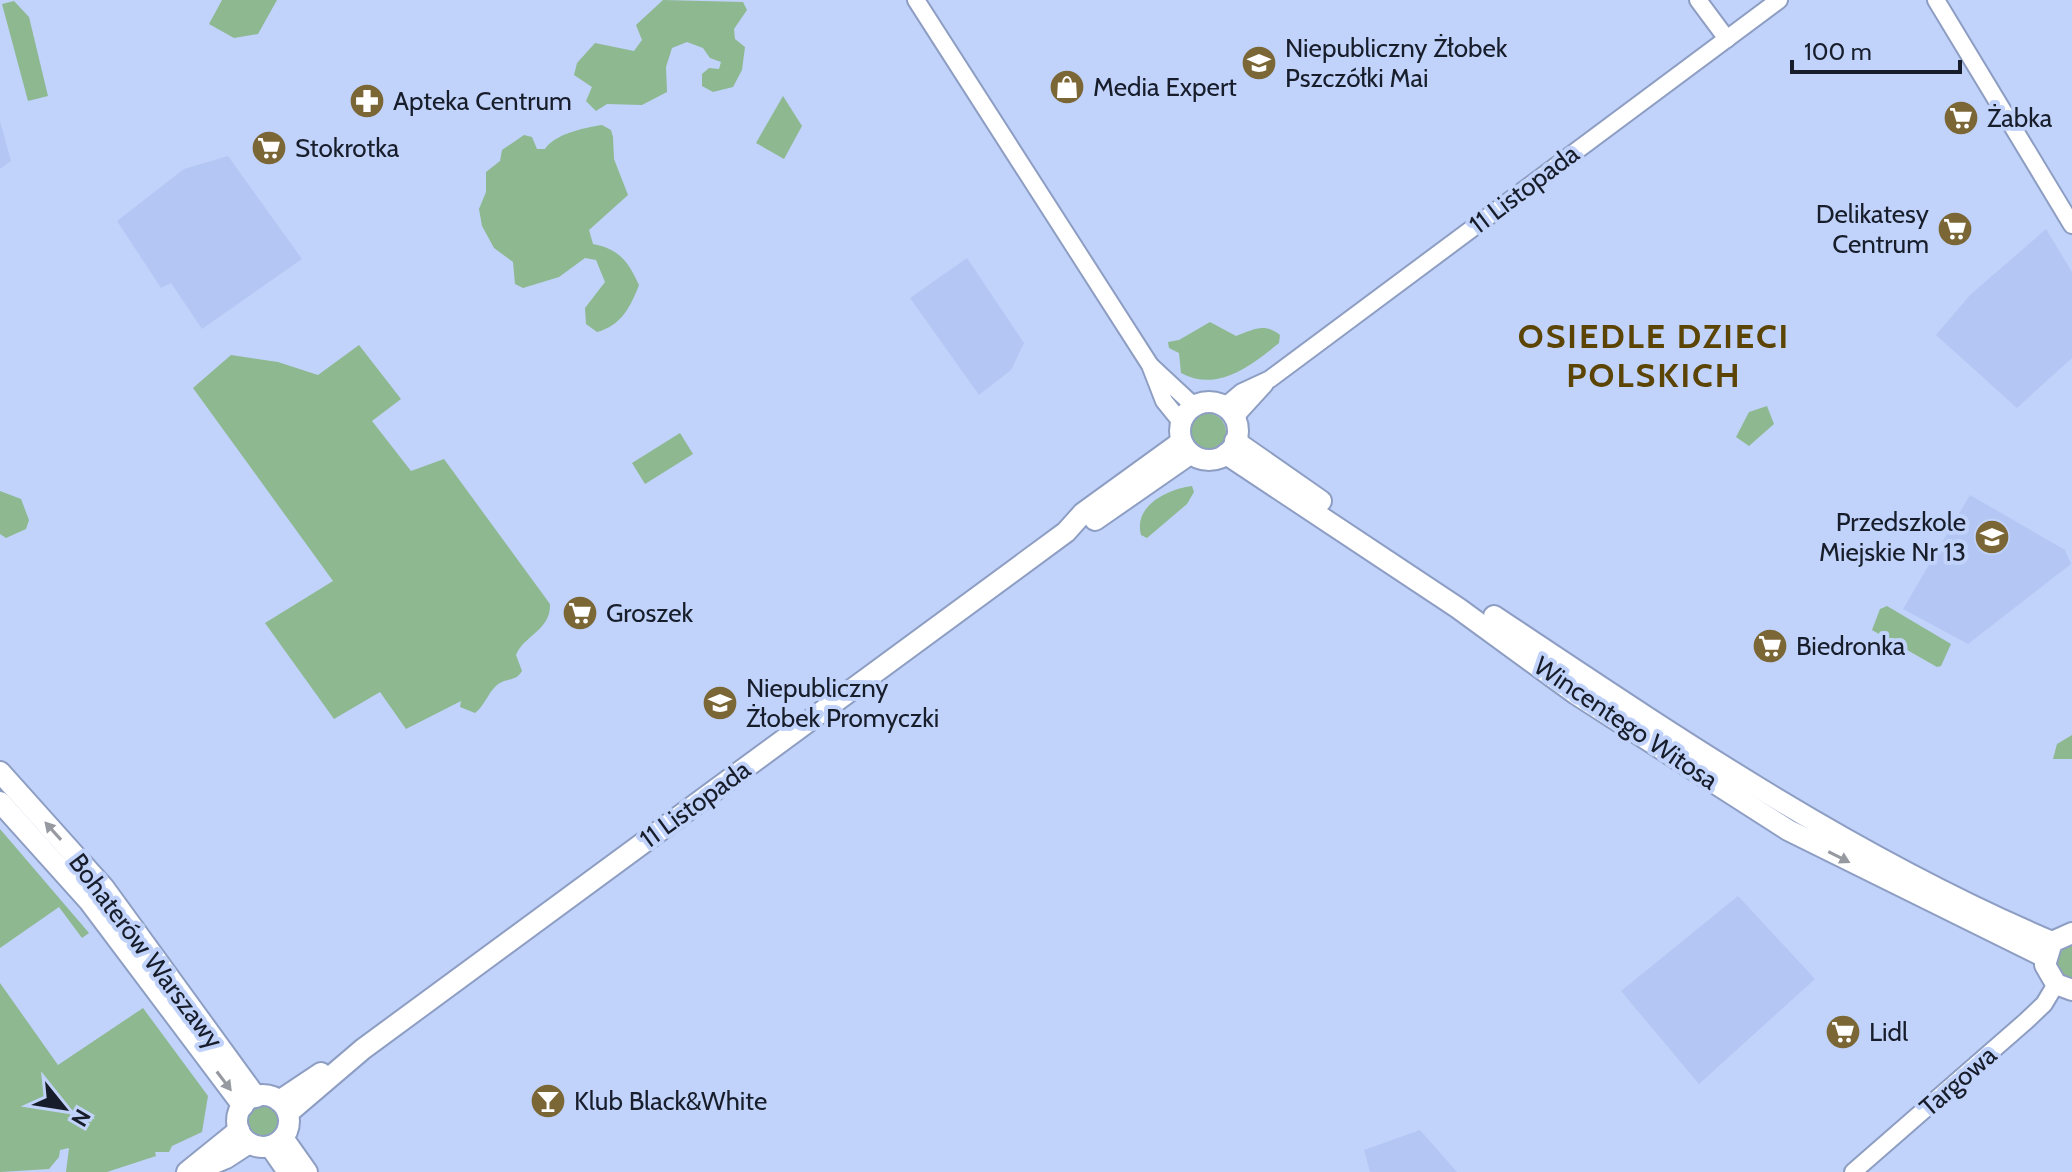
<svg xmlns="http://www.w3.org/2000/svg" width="2072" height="1172" viewBox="0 0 2072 1172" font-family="Cabin,sans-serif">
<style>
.built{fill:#b4c7f4}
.green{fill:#8db890}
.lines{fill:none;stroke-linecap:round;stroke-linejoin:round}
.minor-casing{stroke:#8e9ec3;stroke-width:20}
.major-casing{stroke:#8e9ec3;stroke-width:24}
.minor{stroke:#fff;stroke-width:16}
.major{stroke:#fff;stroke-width:20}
.oneway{fill:#9799a0}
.labels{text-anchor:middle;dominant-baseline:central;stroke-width:8;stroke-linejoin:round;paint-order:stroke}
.poi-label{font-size:26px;fill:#171d2b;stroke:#c1d3fa;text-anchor:start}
.street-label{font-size:26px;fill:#171d2b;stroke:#c1d3fa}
.district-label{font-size:34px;font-weight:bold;letter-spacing:2px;fill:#5b4404;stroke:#c1d3fa}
</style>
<rect width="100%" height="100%" fill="#c1d3fa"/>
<g class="built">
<path d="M 0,121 L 11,161 L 0,169 Z"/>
<path d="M 228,156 L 302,259 L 202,329 L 171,283 L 161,288 L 117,221 L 184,169 Z"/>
<path d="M 2046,229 L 2072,272 L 2072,358 L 2017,408 L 1936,335 L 1970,295 Z"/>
<path d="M 967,258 L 1024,343 L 1011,370 L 979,395 L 910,298 Z"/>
<path d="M 1970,495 L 2065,550 L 2071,564 L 1968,644 L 1903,609 Z"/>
<path d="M 1738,896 L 1815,979 L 1699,1084 L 1621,991 Z"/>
<path d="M 1420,1130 L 1457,1172 L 1370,1172 L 1364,1150 Z"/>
</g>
<g class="green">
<path d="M 222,0 L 277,0 L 258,34 L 234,38 L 209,24 Z"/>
<path d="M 663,0 L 743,2 L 747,10 L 734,29 L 735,39 L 745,47 L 742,70 L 733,87 L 713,92 L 702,86 L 702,74 L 709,68 L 719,69 L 721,62 L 710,58 L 703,48 L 687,42 L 672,48 L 666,67 L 667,92 L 642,105 L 607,104 L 596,111 L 586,101 L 592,87 L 574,75 L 577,63 L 595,43 L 634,51 L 642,40 L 636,25 Z"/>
<path d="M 14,1 L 29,17 L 48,96 L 28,101 L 2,4 Z"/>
<path d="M 783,96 L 802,126 L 784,159 L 756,143 Z"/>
<path d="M 602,125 L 611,130 L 613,137 L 614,159 L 628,195 L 589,230 L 593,244 C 619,249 628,261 639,285 C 631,306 621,326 597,332 L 586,324 L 585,308 L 605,282 L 596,260 L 585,258 L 559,277 L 523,288 L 515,284 L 513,262 L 494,248 L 482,226 L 479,209 L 486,192 L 486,172 L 500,161 L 502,150 L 524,135 L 532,137 L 537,149 L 545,149 C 555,134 583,128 602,125 Z"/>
<path d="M 1210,322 L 1236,336 C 1253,330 1264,322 1280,335 L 1279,343 C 1252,365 1217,393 1181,373 L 1179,353 L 1169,348 L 1168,342 L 1179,340 Z"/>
<path d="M 359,345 L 401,399 L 372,421 L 411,471 L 444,459 L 550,604 C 551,630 524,635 516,655 L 522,671 C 515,683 504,677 495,687 C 487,695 485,705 475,713 L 460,707 L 461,701 L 406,729 L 380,692 L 334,719 L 265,623 L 333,581 L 193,388 L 231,355 L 278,362 L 318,375 Z"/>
<path d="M 1767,406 L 1774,424 L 1749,446 L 1736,437 L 1749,412 Z"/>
<circle cx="1207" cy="432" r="19"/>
<path d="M 680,433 L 693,454 L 645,484 L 632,463 Z"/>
<path d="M 1192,486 L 1194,492 L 1187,504 L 1147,538 L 1141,535 C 1133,505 1169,489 1192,486 Z"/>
<path d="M 0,491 L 21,499 L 29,520 L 26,529 L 6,538 L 0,534 Z"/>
<path d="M 1887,606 L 1951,644 L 1941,666 L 1937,667 L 1872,630 L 1880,609 Z"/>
<path d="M 2072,735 L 2072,759 L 2053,759 L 2057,744 Z"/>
<path d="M 0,829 L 89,933 L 82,938 L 59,907 L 0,948 Z"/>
<path d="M 2072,944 L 2072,979 L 2060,973 L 2057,960 L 2063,948 Z"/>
<path d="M 0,983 L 58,1065 L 143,1008 L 208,1096 L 202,1132 L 172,1146 L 169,1152 L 155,1152 L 156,1156 L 107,1172 L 66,1172 L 69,1148 L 60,1150 L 59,1157 L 49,1169 L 0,1172 Z"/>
<circle cx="263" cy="1122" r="16"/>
</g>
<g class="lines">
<defs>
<g id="minor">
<path d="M 916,0 L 1150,365 L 1164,401 L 1181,422"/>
<path d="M 1698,0 L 1727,39"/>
<path d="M 1936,0 L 2072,225"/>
<path d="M 1151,366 L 1194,406"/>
<path d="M 1224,407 L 1242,392 L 1270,379 L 1779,0"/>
<path d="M 1234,418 L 1265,384"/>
<path d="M 1853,1172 L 2025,1022 L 2044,1004 L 2056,984"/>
</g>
<g id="major">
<circle cx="1209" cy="431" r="29"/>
<path d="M 1235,441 L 1321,501"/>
<path d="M 1226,454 L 1458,608 L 1576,694 L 1788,830 L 2045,957"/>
<path d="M 1095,520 L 1190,454"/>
<path d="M 1494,616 C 1674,736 1852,857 2052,942"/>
<path d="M 0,772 L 104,888 L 256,1097"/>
<path d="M 0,802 L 89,901 L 243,1106"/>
<path d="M 2072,933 L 2052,942 L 2045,965 L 2056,984 L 2072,990"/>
<circle cx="263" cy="1121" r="26"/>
<path d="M 279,1101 L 321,1073"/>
<path d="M 288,1113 L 363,1049 L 1066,532 L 1083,513 L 1181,442"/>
<path d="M 283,1138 L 307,1172"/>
<path d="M 270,1146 L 288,1172"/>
<path d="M 200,1169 L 226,1158 L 249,1143"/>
<path d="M 187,1172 L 239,1130"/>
</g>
</defs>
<use href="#minor" class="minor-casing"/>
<use href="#major" class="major-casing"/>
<use href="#minor" class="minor"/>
<use href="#major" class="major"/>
</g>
<defs><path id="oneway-solid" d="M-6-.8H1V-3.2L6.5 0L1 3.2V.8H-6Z" transform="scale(2)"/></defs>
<g class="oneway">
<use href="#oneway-solid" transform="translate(53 831) rotate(-132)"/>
<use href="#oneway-solid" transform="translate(1839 857) rotate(27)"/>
<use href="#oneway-solid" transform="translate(224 1081) rotate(53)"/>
</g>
<defs>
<symbol id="school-disc" viewBox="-11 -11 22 22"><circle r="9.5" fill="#7b6636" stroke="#c1d3fa"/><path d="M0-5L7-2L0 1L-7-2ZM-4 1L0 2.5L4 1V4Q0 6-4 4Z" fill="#fff"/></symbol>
<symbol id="shop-disc" viewBox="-11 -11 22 22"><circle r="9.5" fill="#7b6636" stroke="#c1d3fa"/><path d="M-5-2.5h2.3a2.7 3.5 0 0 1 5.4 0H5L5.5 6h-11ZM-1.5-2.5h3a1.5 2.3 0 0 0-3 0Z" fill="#fff"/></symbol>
<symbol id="pharmacy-disc" viewBox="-11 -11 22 22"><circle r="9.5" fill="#7b6636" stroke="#c1d3fa"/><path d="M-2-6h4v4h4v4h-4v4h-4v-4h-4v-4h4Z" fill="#fff"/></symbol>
<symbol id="supermarket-disc" viewBox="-11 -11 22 22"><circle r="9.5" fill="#7b6636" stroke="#c1d3fa"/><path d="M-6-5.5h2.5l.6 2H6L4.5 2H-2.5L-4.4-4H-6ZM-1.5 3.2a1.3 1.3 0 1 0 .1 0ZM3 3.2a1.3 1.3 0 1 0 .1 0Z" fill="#fff"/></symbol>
<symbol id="bar-disc" viewBox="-11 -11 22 22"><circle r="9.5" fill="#7b6636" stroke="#c1d3fa"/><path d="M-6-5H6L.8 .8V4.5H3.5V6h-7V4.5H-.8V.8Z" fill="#fff"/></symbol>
</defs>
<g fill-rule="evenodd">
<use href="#school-disc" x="1239" y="43" width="40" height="40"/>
<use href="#shop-disc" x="1047" y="67" width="40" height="40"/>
<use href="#pharmacy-disc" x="347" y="81" width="40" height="40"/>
<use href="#supermarket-disc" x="1941" y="98" width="40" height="40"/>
<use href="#supermarket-disc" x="249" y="128" width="40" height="40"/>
<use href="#supermarket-disc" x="1935" y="209" width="40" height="40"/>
<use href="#school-disc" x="1972" y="517" width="40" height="40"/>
<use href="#supermarket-disc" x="560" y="593" width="40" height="40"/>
<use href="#supermarket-disc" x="1750" y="626" width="40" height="40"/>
<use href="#school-disc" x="700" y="683" width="40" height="40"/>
<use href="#supermarket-disc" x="1823" y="1012" width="40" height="40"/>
<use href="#bar-disc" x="528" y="1081" width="40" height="40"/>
</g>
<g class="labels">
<g class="poi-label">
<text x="1285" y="48">Niepubliczny Żłobek<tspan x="1285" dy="30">Pszczółki Mai</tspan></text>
<text x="1093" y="87">Media Expert</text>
<text x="393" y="101">Apteka Centrum</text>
<text x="1987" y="118">Żabka</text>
<text x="295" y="148">Stokrotka</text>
<text x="1929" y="214" text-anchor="end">Delikatesy<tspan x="1929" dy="30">Centrum</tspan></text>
<text x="1966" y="522" text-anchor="end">Przedszkole<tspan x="1966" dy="30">Miejskie Nr 13</tspan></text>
<text x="606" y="613">Groszek</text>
<text x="1796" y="646">Biedronka</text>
<text x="746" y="688">Niepubliczny<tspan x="746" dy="30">Żłobek Promyczki</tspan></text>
<text x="1869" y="1032">Lidl</text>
<text x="574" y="1101">Klub Black&amp;White</text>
</g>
<g class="street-label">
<text transform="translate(1524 189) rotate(-37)">11 Listopada</text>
<text transform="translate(1626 723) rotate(34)">Wincentego Witosa</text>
<text transform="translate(695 804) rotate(-36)">11 Listopada</text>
<text transform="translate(146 951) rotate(53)">Bohaterów Warszawy</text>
<text transform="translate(1958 1081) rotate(-41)">Targowa</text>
</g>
<g class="district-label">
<text x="1654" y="336">OSIEDLE DZIECI<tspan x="1654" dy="39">POLSKICH</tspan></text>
</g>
</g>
<g transform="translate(64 1108) rotate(120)" stroke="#c1d3fa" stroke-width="6" paint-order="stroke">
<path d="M0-6L14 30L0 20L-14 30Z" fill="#171d2b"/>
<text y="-12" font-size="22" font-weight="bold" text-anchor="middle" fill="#171d2b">N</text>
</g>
<path d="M1792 60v12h168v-12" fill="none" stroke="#171d2b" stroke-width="4"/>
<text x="1804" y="60" font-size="24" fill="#171d2b" stroke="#c1d3fa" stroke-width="6" paint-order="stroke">100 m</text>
</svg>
